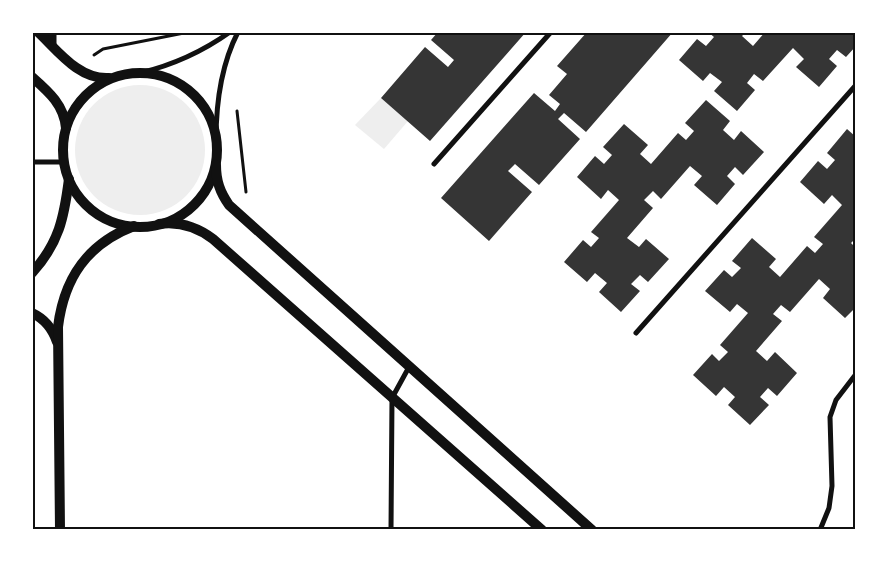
<svg xmlns="http://www.w3.org/2000/svg" width="888" height="562" viewBox="0 0 888 562" font-family="'Asap Condensed',sans-serif">
<style>
.green{fill:#eee}
.building{fill:#353535}
.lines{fill:none;stroke-linecap:round;stroke-linejoin:round}
.path{stroke:#111;stroke-width:3}
.minor{stroke:#111;stroke-width:5}
.tertiary{stroke:#111;stroke-width:9}
.secondary{stroke:#111;stroke-width:10}
.neatline{fill:none;stroke:#111;stroke-width:2}
</style>
<rect width="100%" height="100%" fill="#fff"/>
<g class="green">
<circle cx="140" cy="150" r="65"/>
<path d="M 381,98 L 408,121 L 384,149 L 355,125 Z"/>
</g>
<g class="building">
<path d="M 438,32 L 526,32 L 430,141 L 381,98 L 425,47 L 448,67 L 454,60 L 431,40 Z"/>
<path d="M 587,32 L 673,32 L 586,132 L 564,113 L 558,119 L 580,139 L 539,185 L 515,164 L 508,171 L 532,192 L 489,241 L 441,198 L 534,93 L 555,111 L 560,104 L 549,95 L 567,74 L 557,66 Z"/>
<path d="M 708,32 L 746,32 L 742,36 L 753,46 L 765,32 L 856,32 L 856,46 L 846,57 L 837,50 L 829,59 L 837,66 L 819,87 L 796,67 L 804,59 L 793,48 L 763,81 L 754,74 L 747,83 L 755,90 L 737,111 L 714,91 L 722,82 L 710,73 L 703,81 L 679,60 L 697,39 L 706,46 L 714,37 Z"/>
<path d="M 706,100 L 730,121 L 723,130 L 734,140 L 741,131 L 764,152 L 743,175 L 735,167 L 727,176 L 735,184 L 717,205 L 694,185 L 702,176 L 690,166 L 661,199 L 653,191 L 644,200 L 653,208 L 627,238 L 639,247 L 646,239 L 669,259 L 648,282 L 640,275 L 631,284 L 640,291 L 621,312 L 599,292 L 607,283 L 595,273 L 587,282 L 564,262 L 583,240 L 591,247 L 599,238 L 591,232 L 619,200 L 608,190 L 601,199 L 577,177 L 595,156 L 604,164 L 612,155 L 603,147 L 624,124 L 648,145 L 640,154 L 651,164 L 678,133 L 686,140 L 694,131 L 685,123 Z"/>
<path d="M 847,129 L 856,137 L 856,238 L 851,243 L 855,247 L 856,307 L 845,318 L 823,298 L 830,289 L 819,279 L 790,312 L 781,305 L 773,314 L 782,321 L 756,351 L 767,361 L 775,352 L 797,373 L 777,396 L 768,388 L 760,397 L 769,405 L 750,425 L 728,405 L 735,397 L 724,387 L 716,396 L 693,375 L 712,354 L 719,361 L 728,352 L 720,345 L 748,313 L 737,304 L 730,312 L 705,291 L 724,270 L 732,277 L 741,268 L 732,261 L 752,238 L 776,259 L 769,267 L 780,277 L 807,246 L 815,253 L 823,244 L 814,237 L 842,205 L 832,195 L 824,204 L 800,182 L 818,161 L 827,169 L 835,160 L 827,153 Z"/>
</g>
<g class="lines">
<g class="path">
<path d="M 94,55 L 103,49 L 189,32"/>
<path d="M 237,111 L 246,192"/>
</g>
<g class="minor">
<path d="M 140,73 C 173,65 202,52 230,32"/>
<path d="M 216,140 C 216,104 221,65 238,32"/>
<path d="M 32,162 L 64,162"/>
<path d="M 434,164 L 551,32"/>
<path d="M 636,333 L 856,85"/>
<path d="M 391,530 L 392,398 L 409,367"/>
<path d="M 820,530 L 829,508 L 832,486 L 830,417 L 836,400 L 856,374"/>
</g>
<path class="tertiary" d="M 52,32 L 52,45"/>
<g class="secondary">
<path d="M 38,32 C 58,51 79,80 109,78"/>
<circle cx="140" cy="150" r="77"/>
<path d="M 32,77 C 49,92 64,105 66,128"/>
<path d="M 216,165 C 216,181 220,192 229,205 L 592,530"/>
<path d="M 159,224 C 180,221 197,227 213,239 L 542,530"/>
<path d="M 32,273 C 59,243 64,218 69,179"/>
<path d="M 32,313 C 45,319 53,330 57,342"/>
<path d="M 60,530 L 58,327 C 64,278 87,244 134,226"/>
</g>
</g>
<rect width="888" height="562" fill="none" stroke="#ffffff" stroke-width="68"/>
<rect x="34" y="34" width="820" height="494" class="neatline"/>
</svg>
